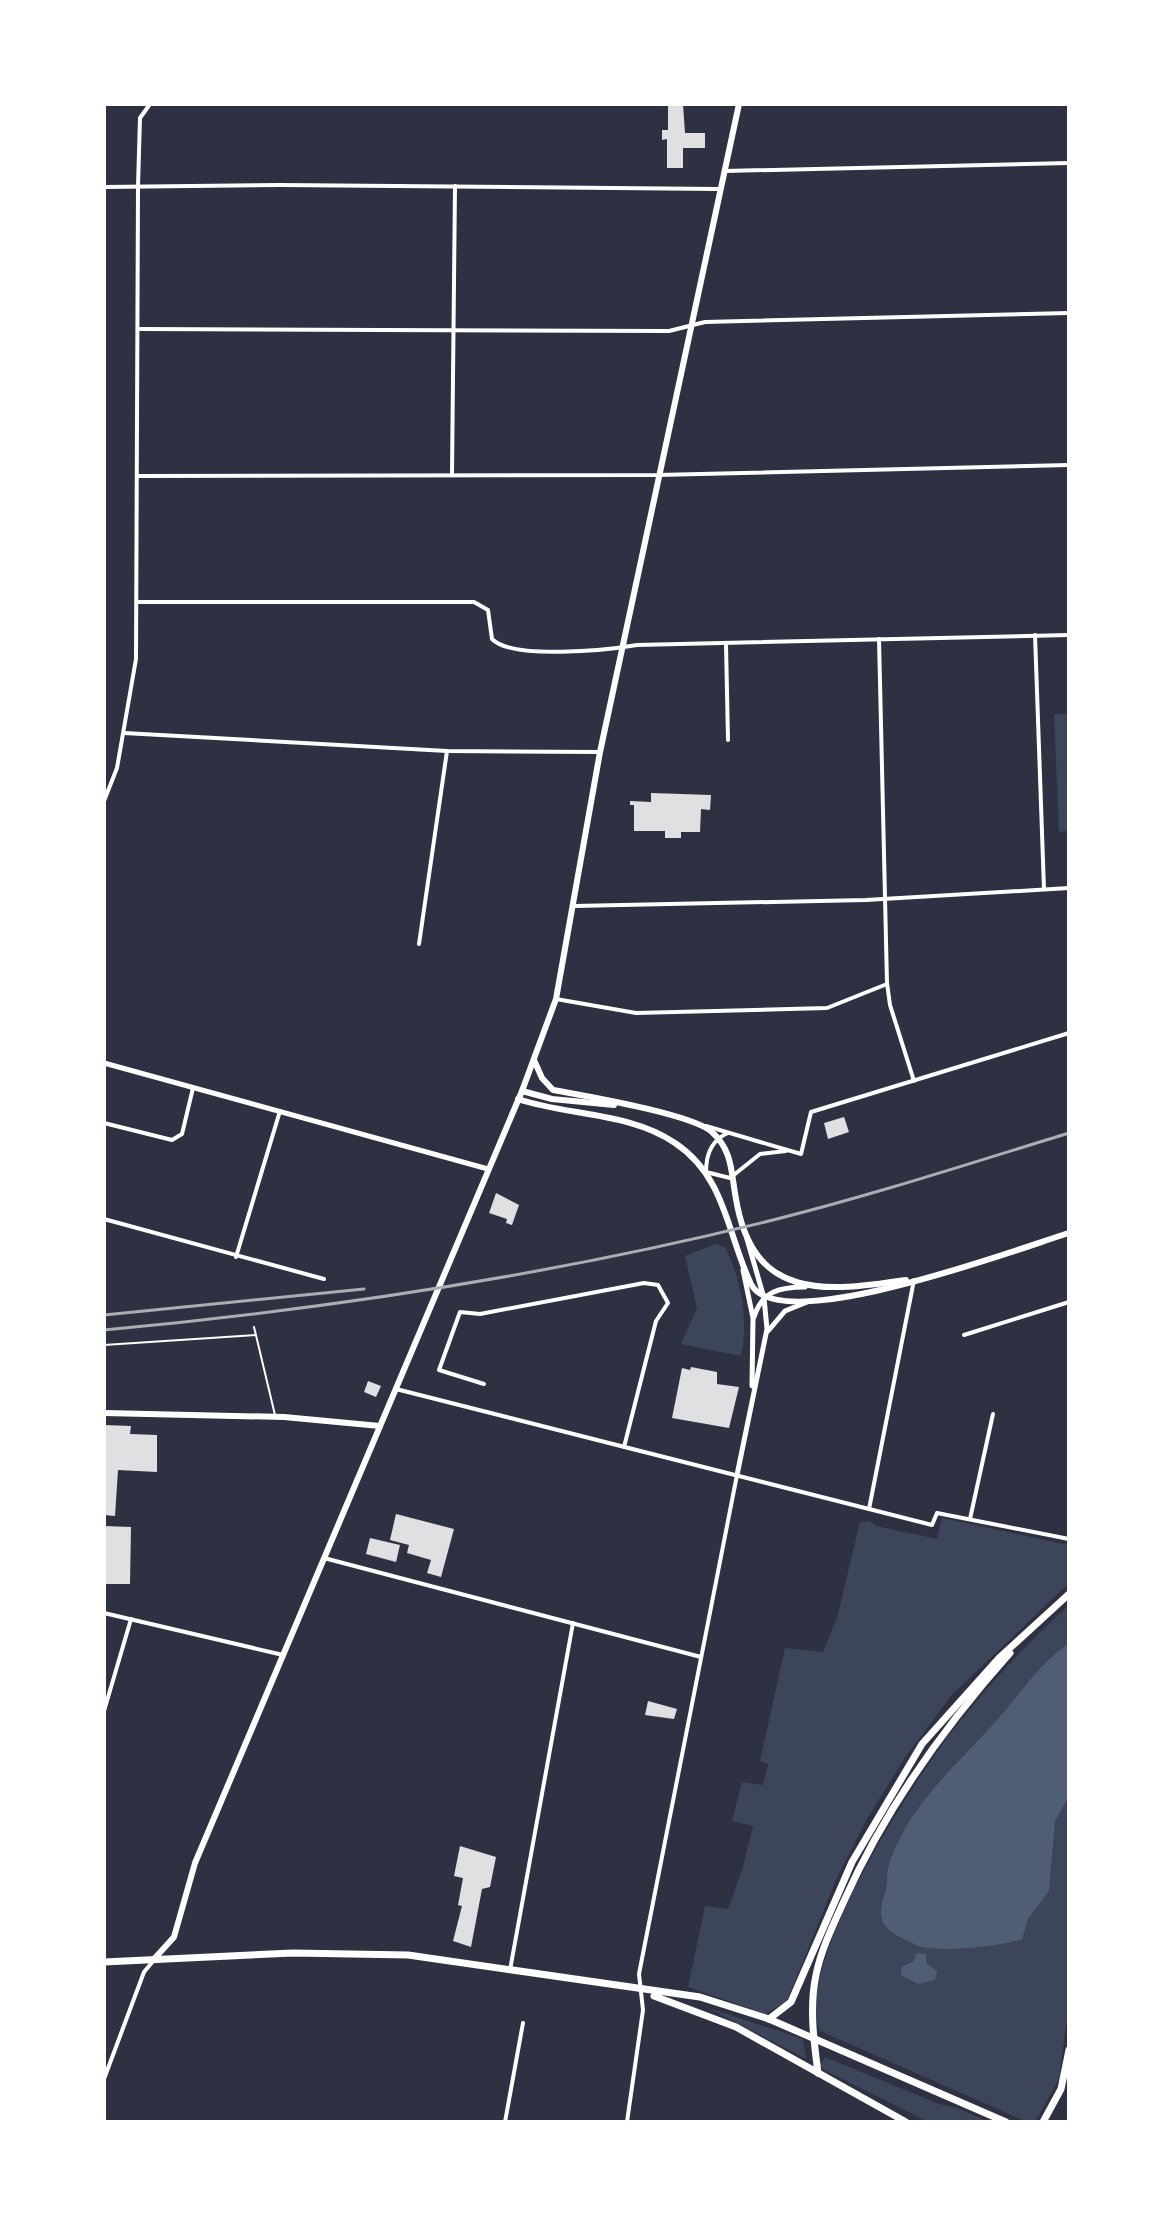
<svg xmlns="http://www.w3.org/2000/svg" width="1173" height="2226" viewBox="0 0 1173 2226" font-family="'Fira Sans',sans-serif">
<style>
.green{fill:#3c4559}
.water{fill:#4f5d75}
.building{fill:#e0e0e3}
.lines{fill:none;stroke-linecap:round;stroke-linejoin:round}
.service{stroke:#fff;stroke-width:2}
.minor{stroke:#fff;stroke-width:4}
.tertiary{stroke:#fff;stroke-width:5}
.secondary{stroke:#fff;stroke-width:6}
.primary{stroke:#fff;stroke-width:7}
.rail{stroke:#abadb3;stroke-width:3}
</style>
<rect width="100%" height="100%" fill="#2d3142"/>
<g class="green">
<path d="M 1054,714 L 1069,714 L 1069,831 L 1059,832 Z"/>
<path d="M 715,1244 L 725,1247 C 741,1278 749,1321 741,1356 L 681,1344 L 697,1308 L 685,1256 Z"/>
<path d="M 942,1518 L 1069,1545 L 1069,1583 L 951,1696 L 906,1756 L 867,1819 L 836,1880 L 787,2001 L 766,2014 L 688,1987 L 705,1906 L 728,1909 L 743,1867 L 753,1826 L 732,1821 L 742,1782 L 763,1785 L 768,1764 L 760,1761 L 785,1648 L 823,1652 L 837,1618 L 860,1522 L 870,1521 L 876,1526 L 937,1539 Z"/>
<path d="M 1069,1605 L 1069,2002 L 1059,2079 L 1035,2122 L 1027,2122 L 820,2031 C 792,1965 917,1775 960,1721 C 993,1680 1030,1640 1069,1605 Z"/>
<path d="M 712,2009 L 803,2039 L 806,2059 L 712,2010 Z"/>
<path d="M 825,2057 L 939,2104 L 957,2108 L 989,2122 L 929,2122 L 824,2070 L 820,2065 Z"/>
</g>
<g class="water">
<path d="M 1069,1643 L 1069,1796 L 1055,1821 L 1049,1891 L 1028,1919 L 1022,1939 C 999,1947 931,1954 914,1944 C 903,1938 891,1935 884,1924 C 878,1914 883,1899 886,1889 C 888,1881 886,1873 889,1865 C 907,1806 959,1763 998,1719 C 1020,1694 1040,1663 1069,1643 Z"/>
<path d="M 917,1953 L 926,1954 L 926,1963 L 937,1971 L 935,1980 L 918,1984 L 901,1975 L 901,1967 L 913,1962 Z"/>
</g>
<g class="building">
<path d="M 668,104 L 683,104 L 685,133 L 705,133 L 705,148 L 683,148 L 683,168 L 667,168 L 667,139 L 662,140 L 662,130 L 668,130 Z"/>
<path d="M 651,793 L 711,795 L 710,810 L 701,809 L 700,832 L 681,832 L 681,838 L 665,838 L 665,831 L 634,831 L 634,805 L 630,805 L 630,801 L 651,802 Z"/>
<path d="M 844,1117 L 849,1132 L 828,1139 L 824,1123 Z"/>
<path d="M 496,1193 L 519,1205 L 512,1225 L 506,1223 L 507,1219 L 489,1213 Z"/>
<path d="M 691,1367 L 717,1372 L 717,1384 L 739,1387 L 729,1428 L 672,1418 L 682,1368 L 690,1370 Z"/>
<path d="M 368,1381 L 381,1386 L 376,1397 L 364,1392 Z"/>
<path d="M 104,1425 L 131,1426 L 130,1434 L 157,1435 L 157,1472 L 118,1470 L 115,1516 L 104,1515 Z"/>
<path d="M 396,1514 L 454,1529 L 441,1577 L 427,1573 L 431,1560 L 407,1553 L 409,1545 L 390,1540 Z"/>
<path d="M 104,1526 L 131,1527 L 130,1584 L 104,1584 Z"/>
<path d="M 370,1538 L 400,1545 L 396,1562 L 366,1554 Z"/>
<path d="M 648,1701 L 677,1709 L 674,1719 L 645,1715 Z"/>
<path d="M 460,1846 L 496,1857 L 490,1887 L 482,1889 L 471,1947 L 453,1941 L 462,1906 L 458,1905 L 463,1878 L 454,1876 Z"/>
</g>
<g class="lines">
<g class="service">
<path d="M 254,1327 L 275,1415"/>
<path d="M 104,1345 L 256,1335"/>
</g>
<g class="minor">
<path d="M 725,171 L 1069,163"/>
<path d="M 104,187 L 280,185 L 718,189"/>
<path d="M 140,329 L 669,331 L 705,322 L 1069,313"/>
<path d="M 452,474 L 455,186"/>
<path d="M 139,476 L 658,475 L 1069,465"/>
<path d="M 137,602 L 474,602 L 488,610 L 492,639 C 512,660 608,650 637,645 L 1069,635"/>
<path d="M 1035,635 L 1044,889"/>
<path d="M 879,639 L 887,983 L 890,1005 L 914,1081"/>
<path d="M 726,644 L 728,740"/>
<path d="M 124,733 L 447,751 L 600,752"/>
<path d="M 104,801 L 117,768 L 136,659 L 138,186 L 140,118 L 150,104"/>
<path d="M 574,906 L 866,900 L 1069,888"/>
<path d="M 419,944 L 447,751"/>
<path d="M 556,999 L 636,1013 L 827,1008 L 887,984"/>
<path d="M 104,1123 L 172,1140 L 182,1134 L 193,1088"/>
<path d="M 706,1126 L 801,1154 L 811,1112 L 1069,1033"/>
<path d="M 728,1133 C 711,1140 706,1156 706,1172 L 730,1178 L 760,1154 L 786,1151"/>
<path d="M 104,1219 L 324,1279"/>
<path d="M 236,1257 L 280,1111"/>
<path d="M 964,1335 L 1069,1302"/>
<path d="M 484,1384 L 439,1370 L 460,1312 L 480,1314 L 644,1283 L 658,1285 L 668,1303 L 656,1321 L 624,1447"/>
<path d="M 396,1389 L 932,1525 L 937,1513 L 1069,1539"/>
<path d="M 869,1509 L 914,1280"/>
<path d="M 970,1519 L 993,1414"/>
<path d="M 324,1558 L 701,1657"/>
<path d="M 104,1613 L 283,1655"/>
<path d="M 104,1711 L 131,1619"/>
<path d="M 510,1970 L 573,1623"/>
<path d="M 104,2079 L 144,1972 L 154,1960"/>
<path d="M 505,2122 L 523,2023"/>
<path d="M 627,2122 L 643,2010 L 639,1974 L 737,1475"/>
</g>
<g class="tertiary">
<path d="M 104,1063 L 488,1169"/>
<path d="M 743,1270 L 753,1318 L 752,1386"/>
<path d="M 754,1317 C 762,1291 780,1287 805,1287"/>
<path d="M 768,1331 L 785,1311 L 807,1302"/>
<path d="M 737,1475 L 767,1329 L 764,1298 L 747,1239"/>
</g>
<g class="secondary">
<path d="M 534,1060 L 542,1078 L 553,1090 C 585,1096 692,1114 712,1132 C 733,1151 731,1173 736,1199 C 753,1301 825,1292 906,1280"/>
<path d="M 522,1091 L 552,1099 L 614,1105"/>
<path d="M 518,1099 C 568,1116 630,1112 675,1143 C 726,1177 727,1234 751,1284 C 778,1339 1020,1248 1069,1233"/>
<path d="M 104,1413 L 284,1417 L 380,1426"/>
<path d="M 155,1958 L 174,1937 L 195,1863 L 522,1091 L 556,999 L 600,752 L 739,104"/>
</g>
<g class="primary">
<path d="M 104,1962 L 293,1953 L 408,1955 L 700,1997 L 769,2019 L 1006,2122"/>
<path d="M 654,1996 L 736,2027 L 906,2122"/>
<path d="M 769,2019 L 791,2002 L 852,1862 L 922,1744 L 999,1658 L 1069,1594"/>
<path d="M 818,2073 C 814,2042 809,2007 816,1975 C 821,1950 833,1925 844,1901 C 885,1809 943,1728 1010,1653"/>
<path d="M 1043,2122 L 1061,2089 L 1069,2050"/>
</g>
<g class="rail">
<path d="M 104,1315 L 364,1289"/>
<path d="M 104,1330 C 329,1309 553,1275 773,1220 C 873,1195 971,1163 1069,1133"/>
</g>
</g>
<rect width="1173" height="2226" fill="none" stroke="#ffffff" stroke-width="212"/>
</svg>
